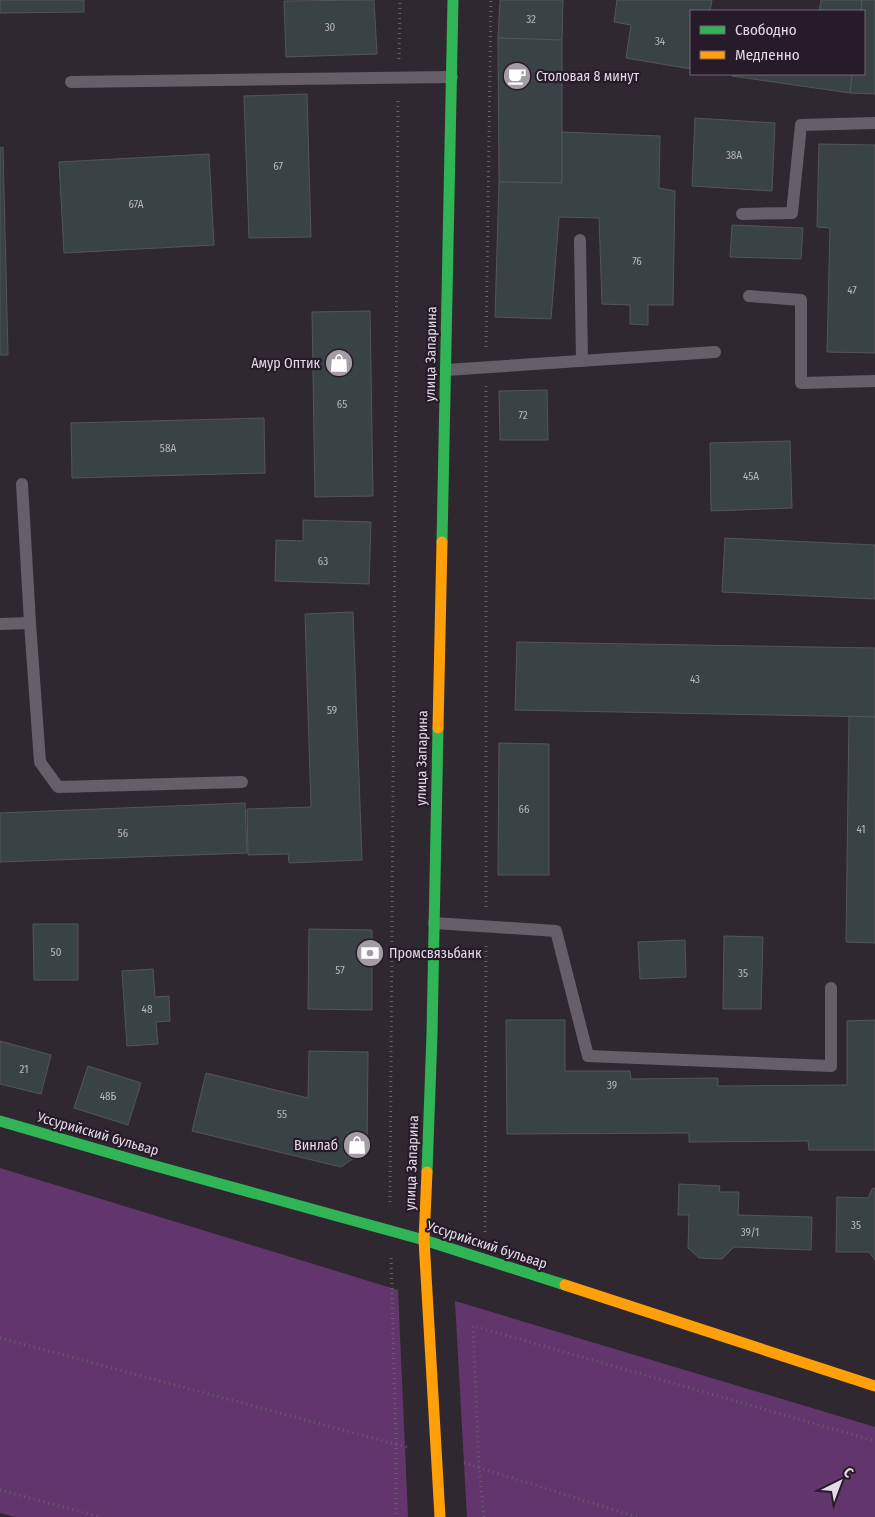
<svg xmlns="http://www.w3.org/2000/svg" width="875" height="1517" viewBox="0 0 875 1517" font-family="'Fira Sans Condensed',sans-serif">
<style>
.green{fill:#62366d}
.building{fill:#394346;stroke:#535559}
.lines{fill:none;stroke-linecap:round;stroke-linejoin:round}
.path{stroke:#665f67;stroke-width:3;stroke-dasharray:1 4;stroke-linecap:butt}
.lane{stroke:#665e69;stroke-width:12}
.fast{stroke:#30b455;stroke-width:11}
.slow{stroke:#ff9f0a;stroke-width:11}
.labels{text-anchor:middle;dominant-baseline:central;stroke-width:4.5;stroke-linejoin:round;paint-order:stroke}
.number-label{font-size:11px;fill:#b8b4bc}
.poi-label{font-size:14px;fill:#e2dae4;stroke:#271b2a;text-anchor:start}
.street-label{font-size:14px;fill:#e2dae4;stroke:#271b2a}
</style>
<rect width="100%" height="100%" fill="#2f2830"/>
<g class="green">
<path d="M 0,1168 L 398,1290 L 408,1517 L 15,1517 L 0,1513 Z"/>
<path d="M 455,1301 L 875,1427 L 875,1517 L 467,1517 Z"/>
</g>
<g class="building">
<path d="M 0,0 L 84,0 L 84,12 L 0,13 Z"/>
<path d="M 374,0 L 377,54 L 286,57 L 284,1 Z"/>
<path d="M 500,0 L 563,0 L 562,40 L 498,38 Z"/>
<path d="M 617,0 L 712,0 L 710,11 L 691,11 L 691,69 L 626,58 L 631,25 L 614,22 Z"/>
<path d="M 821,0 L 862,0 L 861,11 L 819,11 Z"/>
<path d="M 862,0 L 875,0 L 875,94 L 850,93 L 852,74 L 864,74 L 864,11 L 861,11 Z"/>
<path d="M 498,38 L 562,40 L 562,183 L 499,182 Z"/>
<path d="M 733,74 L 852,74 L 850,93 L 732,76 Z"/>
<path d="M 307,94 L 311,237 L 249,238 L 244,96 Z"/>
<path d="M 695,118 L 775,123 L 772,191 L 692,186 Z"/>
<path d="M 562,132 L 660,136 L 659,188 L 675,191 L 673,305 L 648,305 L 648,325 L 630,324 L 630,305 L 602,304 L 599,218 L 559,217 L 551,319 L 495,317 L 499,182 L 562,183 Z"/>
<path d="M 819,144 L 875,145 L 875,353 L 827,352 L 830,228 L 817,227 Z"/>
<path d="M 3,147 L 8,355 L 0,355 L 0,148 Z"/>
<path d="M 209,154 L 214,245 L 64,253 L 59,162 Z"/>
<path d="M 732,225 L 803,228 L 801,259 L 730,257 Z"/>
<path d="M 370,311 L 373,496 L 315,497 L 312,312 Z"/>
<path d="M 547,390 L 548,440 L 500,440 L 499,391 Z"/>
<path d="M 264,418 L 265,473 L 72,478 L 71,423 Z"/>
<path d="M 790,441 L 792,508 L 711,511 L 710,443 Z"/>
<path d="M 303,520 L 371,522 L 369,584 L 275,581 L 276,540 L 303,541 Z"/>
<path d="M 725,538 L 875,545 L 875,599 L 722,592 Z"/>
<path d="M 353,612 L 362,860 L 289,863 L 288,854 L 248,855 L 247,809 L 311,807 L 305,614 Z"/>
<path d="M 517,642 L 875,648 L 875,717 L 515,710 Z"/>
<path d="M 849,716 L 875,717 L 875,943 L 846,942 Z"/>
<path d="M 499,743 L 549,744 L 549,875 L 498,875 Z"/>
<path d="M 245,803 L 247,853 L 0,862 L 0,813 Z"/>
<path d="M 33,924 L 78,924 L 78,980 L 34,980 Z"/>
<path d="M 309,929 L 372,930 L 372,1010 L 308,1009 Z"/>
<path d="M 724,936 L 763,937 L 761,1009 L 723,1009 Z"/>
<path d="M 685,940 L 686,977 L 640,979 L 638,942 Z"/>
<path d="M 153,969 L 155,997 L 169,996 L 170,1021 L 156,1022 L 158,1044 L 127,1046 L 122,971 Z"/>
<path d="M 506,1020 L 565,1020 L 565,1071 L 630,1071 L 631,1079 L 718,1078 L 718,1086 L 847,1085 L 847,1021 L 875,1020 L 875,1150 L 809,1150 L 808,1141 L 689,1142 L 689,1133 L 507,1134 Z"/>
<path d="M 0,1041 L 51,1055 L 41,1094 L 0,1084 Z"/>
<path d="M 309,1051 L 368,1052 L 367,1149 L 341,1167 L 192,1131 L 206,1073 L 308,1098 Z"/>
<path d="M 88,1066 L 141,1083 L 128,1125 L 74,1108 Z"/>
<path d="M 679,1184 L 720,1186 L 719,1192 L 739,1192 L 738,1215 L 812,1217 L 811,1250 L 734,1247 L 722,1259 L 699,1258 L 688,1248 L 689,1215 L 678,1215 Z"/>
<path d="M 875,1188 L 875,1260 L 869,1252 L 836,1252 L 837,1197 L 868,1198 L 872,1189 Z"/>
</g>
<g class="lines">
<g class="path">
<path d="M 399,59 L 400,0"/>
<path d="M 486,347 L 491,0"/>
<path d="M 486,386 L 486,907"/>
<path d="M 390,1202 L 398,98"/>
<path d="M 485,1232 L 486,946"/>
<path d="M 391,1258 L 396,1444 L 396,1517"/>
<path d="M 0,1338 L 410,1448"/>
<path d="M 464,1463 L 637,1517"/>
<path d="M 0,1490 L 100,1517"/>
<path d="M 484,1517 L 479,1467 L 473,1326 L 875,1441"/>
</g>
<g class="lane">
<path d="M 71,82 L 452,77"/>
<path d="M 742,214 L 792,213 L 801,125 L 875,123"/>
<path d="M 580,240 L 582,361"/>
<path d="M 749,296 L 801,300 L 801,383 L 875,381"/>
<path d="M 446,370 L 715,352"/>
<path d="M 30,623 L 40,762 L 58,787 L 242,782"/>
<path d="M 0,624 L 30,623 L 22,484"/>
<path d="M 434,923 L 556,931 L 588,1056 L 831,1066 L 831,988"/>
</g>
<g class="fast">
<path d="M 442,542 L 453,0"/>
<path d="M 0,1121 L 141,1162 L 424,1240 L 565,1285"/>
<path d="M 427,1172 L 432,1034 L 438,728"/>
</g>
<g class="slow">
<path d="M 438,728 L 442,542"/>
<path d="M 427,1172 L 424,1240 L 440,1517"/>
<path d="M 565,1285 L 875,1386"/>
</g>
</g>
<defs>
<symbol id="cafe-disc" viewBox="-11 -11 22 22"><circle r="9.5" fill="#a39ca5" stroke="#271b2a"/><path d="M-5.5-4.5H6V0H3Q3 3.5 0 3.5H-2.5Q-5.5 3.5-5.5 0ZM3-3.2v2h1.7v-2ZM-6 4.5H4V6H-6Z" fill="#fff"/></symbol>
<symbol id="shop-disc" viewBox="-11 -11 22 22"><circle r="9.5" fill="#a39ca5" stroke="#271b2a"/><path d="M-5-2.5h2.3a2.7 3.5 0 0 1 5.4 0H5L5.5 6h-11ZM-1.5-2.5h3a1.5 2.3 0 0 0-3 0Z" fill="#fff"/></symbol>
<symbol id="bank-disc" viewBox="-11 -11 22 22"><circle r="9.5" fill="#a39ca5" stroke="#271b2a"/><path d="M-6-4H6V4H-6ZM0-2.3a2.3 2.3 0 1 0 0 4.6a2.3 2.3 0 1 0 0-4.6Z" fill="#fff"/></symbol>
</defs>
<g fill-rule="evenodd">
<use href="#cafe-disc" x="501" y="60" width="32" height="32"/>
<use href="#shop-disc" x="323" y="347" width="32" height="32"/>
<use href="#bank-disc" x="354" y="937" width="32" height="32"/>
<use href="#shop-disc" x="341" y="1129" width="32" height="32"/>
</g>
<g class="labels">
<g class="number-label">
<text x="531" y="19">32</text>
<text x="330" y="27">30</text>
<text x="660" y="41">34</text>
<text x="734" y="155">38А</text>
<text x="278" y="166">67</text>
<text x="136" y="204">67А</text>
<text x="637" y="261">76</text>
<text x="852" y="290">47</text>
<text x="342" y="404">65</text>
<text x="523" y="415">72</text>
<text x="168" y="448">58А</text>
<text x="751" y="476">45А</text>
<text x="323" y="561">63</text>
<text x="695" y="679">43</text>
<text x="332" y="710">59</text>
<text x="524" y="809">66</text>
<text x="861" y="829">41</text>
<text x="123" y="833">56</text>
<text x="56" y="952">50</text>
<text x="340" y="970">57</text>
<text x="743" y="973">35</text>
<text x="147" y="1009">48</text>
<text x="24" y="1069">21</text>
<text x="612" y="1085">39</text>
<text x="108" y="1096">48Б</text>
<text x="282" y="1114">55</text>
<text x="856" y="1225">35</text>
<text x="750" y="1232">39/1</text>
</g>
<g class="poi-label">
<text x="536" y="76">Столовая 8 минут</text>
<text x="320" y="363" text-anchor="end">Амур Оптик</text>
<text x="389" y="953">Промсвязьбанк</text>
<text x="338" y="1145" text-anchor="end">Винлаб</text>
</g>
<g class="street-label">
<text transform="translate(431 354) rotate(-89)">улица Запарина</text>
<text transform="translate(422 758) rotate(-89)">улица Запарина</text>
<text transform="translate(98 1134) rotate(16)">Уссурийский бульвар</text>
<text transform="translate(412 1163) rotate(-88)">улица Запарина</text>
<text transform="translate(487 1245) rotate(18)">Уссурийский бульвар</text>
</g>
</g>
<rect x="690" y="10" width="175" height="65" fill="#271b2a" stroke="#726774"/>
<rect x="700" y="26" width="25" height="8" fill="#30b455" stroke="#726774"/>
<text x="735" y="35" font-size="15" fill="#e2dae4">Свободно</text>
<rect x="700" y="51" width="25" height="8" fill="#ff9f0a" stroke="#726774"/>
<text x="735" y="60" font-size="15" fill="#e2dae4">Медленно</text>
<g transform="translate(840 1482) rotate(42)" stroke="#271b2a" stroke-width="4" paint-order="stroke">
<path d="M0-4L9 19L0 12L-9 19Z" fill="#e2dae4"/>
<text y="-8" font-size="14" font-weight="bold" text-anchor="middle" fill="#e2dae4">С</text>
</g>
</svg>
